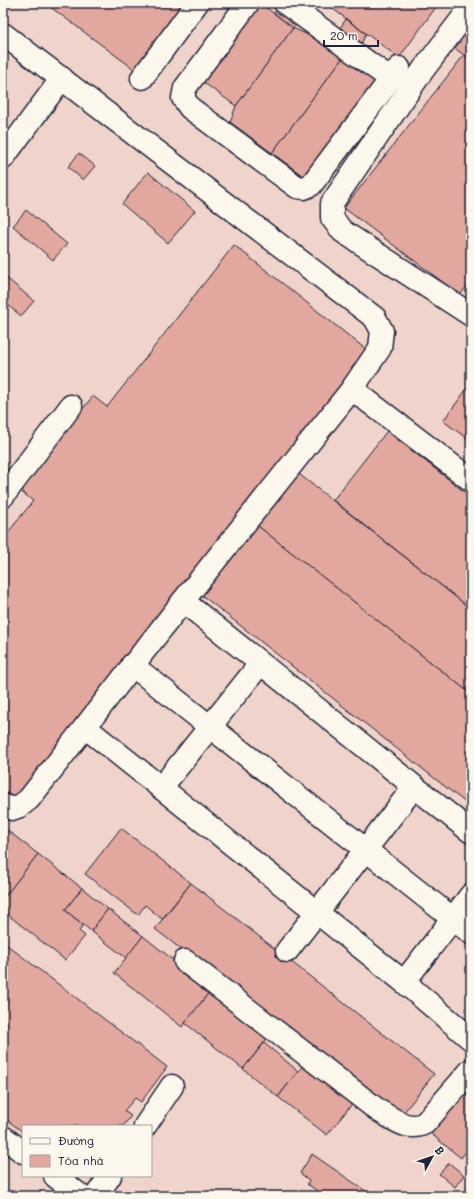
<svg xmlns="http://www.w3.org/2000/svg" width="474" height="1199" viewBox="0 0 474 1199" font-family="Mali,sans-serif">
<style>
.built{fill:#f0d4cb;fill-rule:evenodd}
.building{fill:#e2a8a0;stroke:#22223b}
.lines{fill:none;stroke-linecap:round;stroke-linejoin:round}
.minor-casing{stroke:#22223b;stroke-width:25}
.minor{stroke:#fbf7ec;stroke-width:22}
</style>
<rect width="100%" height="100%" fill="#f6e7dd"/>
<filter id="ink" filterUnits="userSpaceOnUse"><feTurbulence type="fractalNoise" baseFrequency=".025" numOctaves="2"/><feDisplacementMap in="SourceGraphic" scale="8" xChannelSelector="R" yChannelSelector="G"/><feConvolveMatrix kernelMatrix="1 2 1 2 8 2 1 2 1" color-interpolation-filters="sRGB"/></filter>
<g filter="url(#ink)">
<path class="built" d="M 3,3 L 471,3 L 471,1196 L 3,1196 ZM 23,1126 L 151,1126 L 151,1176 L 23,1176 Z"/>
<g class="building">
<path d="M 45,3 L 189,3 L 138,72 Z"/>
<path d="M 251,3 L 260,3 L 293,28 L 236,106 L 196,77 Z"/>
<path d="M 284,3 L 320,3 L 293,28 L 274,13 Z"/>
<path d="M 325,3 L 439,3 L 399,58 Z"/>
<path d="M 471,15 L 471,60 L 450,45 Z"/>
<path d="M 346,19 L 366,34 L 352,62 L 329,45 Z"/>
<path d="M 293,28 L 329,45 L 344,56 L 272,153 L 230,122 L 236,106 Z"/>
<path d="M 464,55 L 471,60 L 471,281 L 460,295 L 344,208 Z"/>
<path d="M 344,56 L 382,84 L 310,181 L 272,153 Z"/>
<path d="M 79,153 L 95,166 L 83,180 L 68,167 Z"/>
<path d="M 148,172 L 195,211 L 168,243 L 122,204 Z"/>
<path d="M 26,210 L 67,244 L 53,260 L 13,226 Z"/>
<path d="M 234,245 L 368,351 L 10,805 L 3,800 L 3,532 L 6,535 L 33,501 L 19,490 L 93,396 L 107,407 Z"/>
<path d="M 3,275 L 34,301 L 21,316 L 3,301 Z"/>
<path d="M 469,386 L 471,388 L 471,441 L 443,421 Z"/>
<path d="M 387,431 L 471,497 L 471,609 L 333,500 Z"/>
<path d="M 290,467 L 471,609 L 471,694 L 249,519 Z"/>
<path d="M 249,519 L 471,694 L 471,807 L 194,589 Z"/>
<path d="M 3,827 L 38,854 L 3,899 Z"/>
<path d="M 121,828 L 191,883 L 162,919 L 145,905 L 138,915 L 85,874 Z"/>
<path d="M 38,854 L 82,888 L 65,910 L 83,925 L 79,931 L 85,936 L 65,960 L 3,911 L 3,899 Z"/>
<path d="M 191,883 L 434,1074 L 401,1116 L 224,977 L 222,981 L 155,929 Z"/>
<path d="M 82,888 L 108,909 L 91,931 L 65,910 Z"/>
<path d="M 108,909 L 143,936 L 126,958 L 91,931 Z"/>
<path d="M 143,936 L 211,990 L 182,1027 L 114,973 Z"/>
<path d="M 3,942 L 167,1067 L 141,1102 L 135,1098 L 124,1111 L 131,1116 L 123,1126 L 23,1126 L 23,1132 L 3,1117 Z"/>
<path d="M 211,990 L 269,1036 L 243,1069 L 185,1023 Z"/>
<path d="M 264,1043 L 298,1071 L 278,1097 L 243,1069 Z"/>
<path d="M 304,1064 L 353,1103 L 327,1135 L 278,1097 Z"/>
<path d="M 471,1082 L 471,1145 L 461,1158 L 430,1133 Z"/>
<path d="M 312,1154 L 373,1196 L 325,1196 L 307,1184 L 309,1180 L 300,1173 Z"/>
<path d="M 449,1163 L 464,1175 L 455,1187 L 439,1174 Z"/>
</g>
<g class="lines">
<defs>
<g id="minor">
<path d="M 248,3 L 185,88 L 183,98 L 190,108 L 297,187 L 304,188 L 311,185 L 399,68"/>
<path d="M 285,3 L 391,79"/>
<path d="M 471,7 L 423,70 L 332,203 L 332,218 L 342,231 L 471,315"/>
<path d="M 3,34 L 375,318 L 382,331 L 380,348 L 352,389"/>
<path d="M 142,78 L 197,3"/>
<path d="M 3,158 L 62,78"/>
<path d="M 3,496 L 71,406"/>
<path d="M 183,601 L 471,832"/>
<path d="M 132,665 L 471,933"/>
<path d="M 85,727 L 404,982 L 471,1039"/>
<path d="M 161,788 L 260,664"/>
<path d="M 3,805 L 12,809 L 20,806 L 29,799 L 183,601 L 352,389 L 471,480"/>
<path d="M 287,951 L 414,787"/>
<path d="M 185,961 L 379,1111 C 394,1119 408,1132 425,1123 L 471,1070"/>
<path d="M 404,982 L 471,895"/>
<path d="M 145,1126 L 172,1086"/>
<path d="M 3,1137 L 23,1152"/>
<path d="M 55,1176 L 81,1196"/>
<path d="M 96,1196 L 110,1176"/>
</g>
</defs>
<use href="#minor" class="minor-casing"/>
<use href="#minor" class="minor"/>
</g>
</g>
<rect width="474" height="1199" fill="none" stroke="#fbf7ec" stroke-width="16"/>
<rect x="8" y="8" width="458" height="1183" fill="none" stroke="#22223b" stroke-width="1.5" filter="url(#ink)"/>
<rect x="22" y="1125" width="130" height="52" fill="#fbf7ec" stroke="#a4a2a5"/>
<rect x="30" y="1138" width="20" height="6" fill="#fbf7ec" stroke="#a4a2a5"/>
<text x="58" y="1145" font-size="12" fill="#22223b">Đường</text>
<rect x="30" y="1155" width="20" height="12" fill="#e2a8a0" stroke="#a4a2a5"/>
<text x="58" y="1165" font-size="12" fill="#22223b">Tòa nhà</text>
<g transform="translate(432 1157) rotate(50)" stroke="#fbf7ec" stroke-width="3" paint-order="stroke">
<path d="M0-3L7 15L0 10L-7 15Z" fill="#22223b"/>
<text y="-6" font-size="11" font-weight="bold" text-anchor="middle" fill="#22223b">B</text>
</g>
<path d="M324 40v6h54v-6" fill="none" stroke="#22223b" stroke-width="2"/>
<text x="330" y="40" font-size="12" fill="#22223b" stroke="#fbf7ec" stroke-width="3" paint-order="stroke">20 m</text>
</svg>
